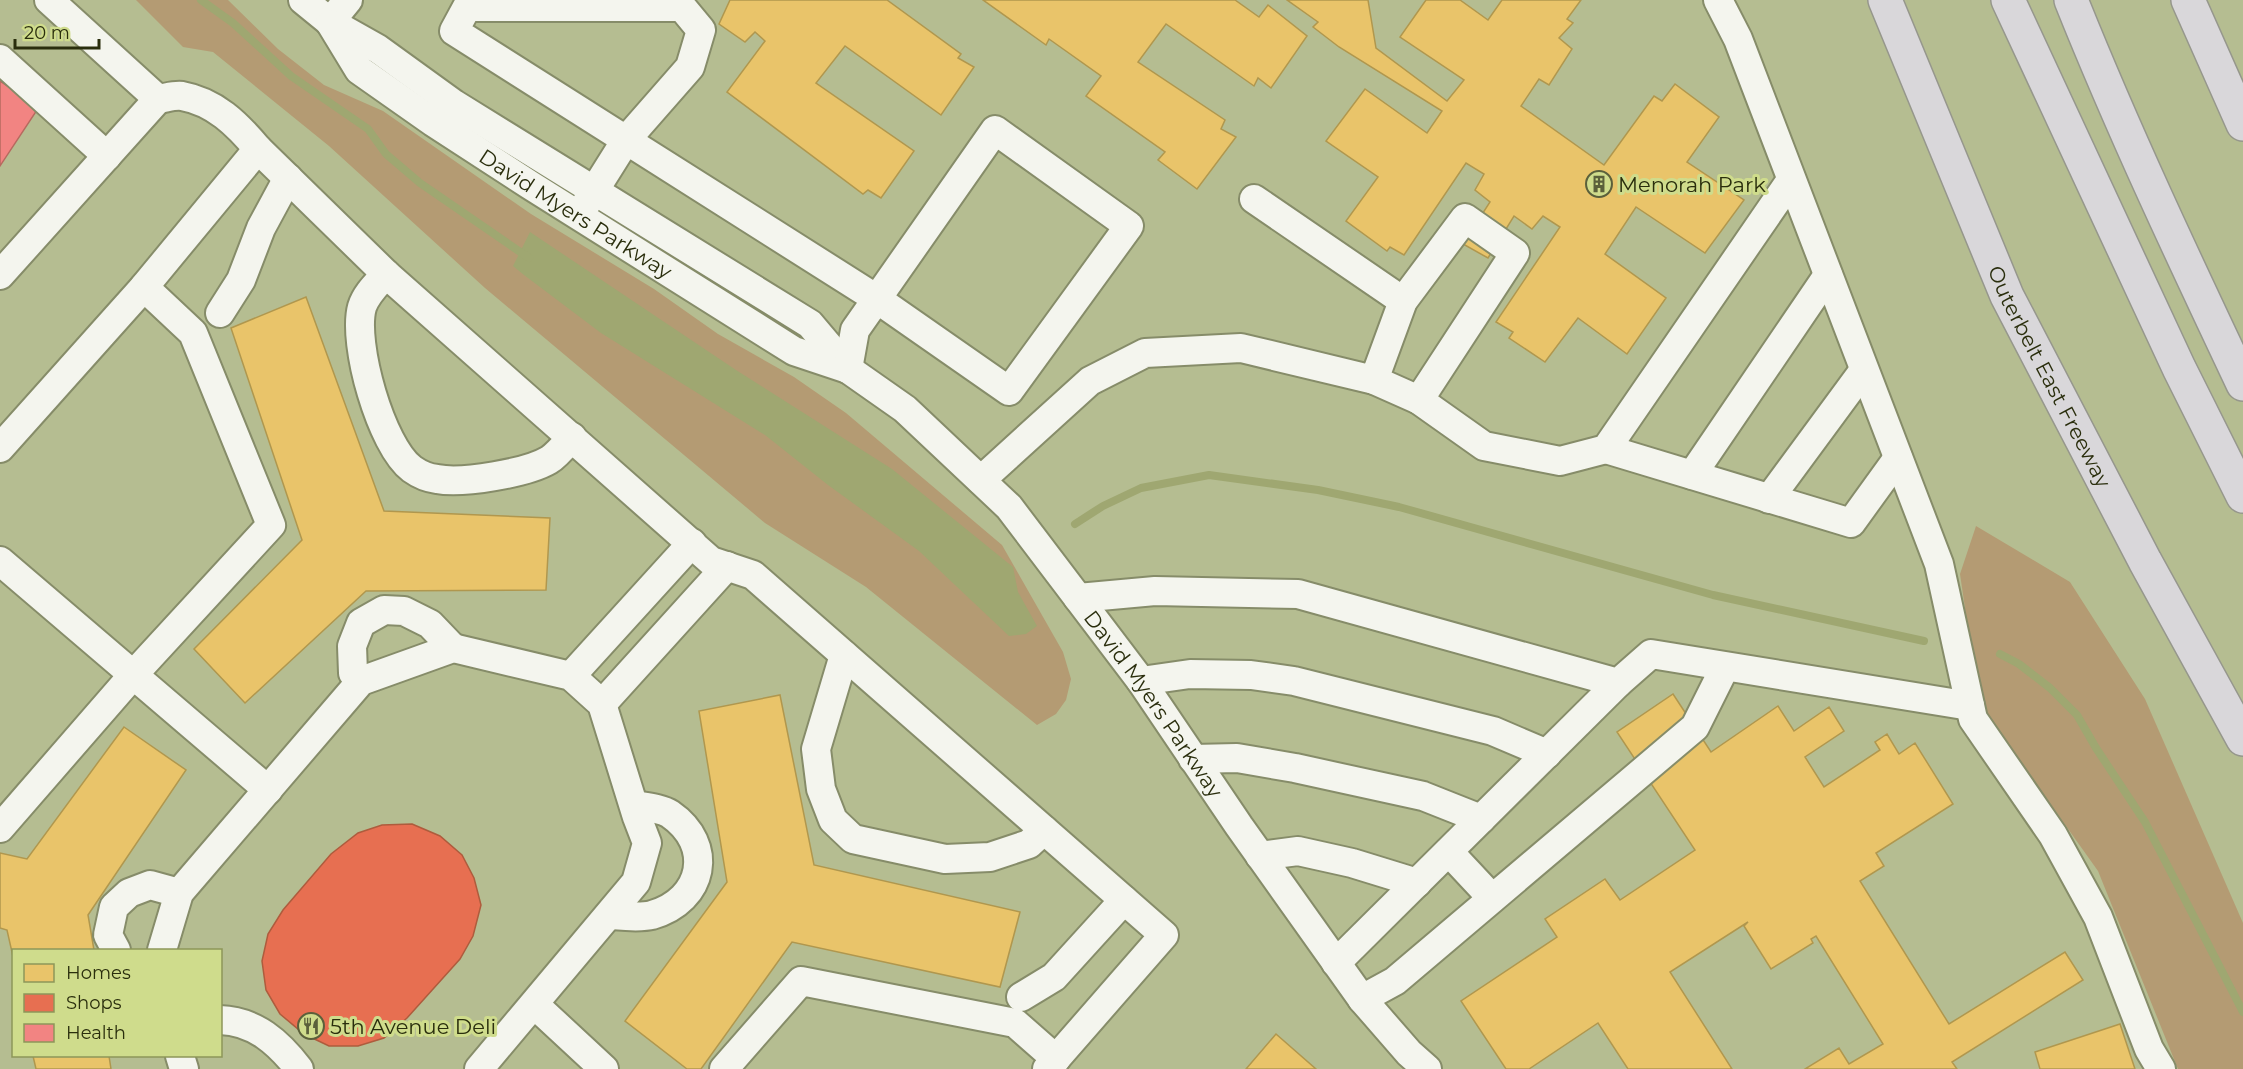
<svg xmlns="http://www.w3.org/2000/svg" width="2243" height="1069" viewBox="0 0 2243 1069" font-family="Montserrat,sans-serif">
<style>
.forest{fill:#b49b73}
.water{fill:#9fa771}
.homes{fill:#e9c46a;stroke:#b0974e;stroke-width:1.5}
.shops{fill:#e76f51;stroke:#ae5c3d;stroke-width:1.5}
.health{fill:#f28482;stroke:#b66a5f;stroke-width:1.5}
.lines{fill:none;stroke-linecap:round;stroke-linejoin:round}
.stream{stroke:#9fa771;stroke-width:8}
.minor-casing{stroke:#868c69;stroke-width:32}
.highway-casing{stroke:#96978c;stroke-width:36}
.minor{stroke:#f4f5ee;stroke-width:28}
.highway{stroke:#d9d7da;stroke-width:33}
.labels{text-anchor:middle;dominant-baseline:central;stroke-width:6;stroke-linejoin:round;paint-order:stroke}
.poi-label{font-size:21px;fill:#2a2e0d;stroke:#cfdc8c;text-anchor:start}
.street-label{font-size:21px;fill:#2a2e0d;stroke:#cfdc8c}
</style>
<rect width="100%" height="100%" fill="#b5bd91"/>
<g class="forest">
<path d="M 136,0 L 228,0 L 278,49 L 324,85 L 383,111 L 531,214 L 654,289 L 718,334 L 794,377 L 846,413 L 1002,545 L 1063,652 L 1071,679 L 1066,700 L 1056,714 L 1037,725 L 866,587 L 765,523 L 485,288 L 329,146 L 213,52 L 183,47 Z"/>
<path d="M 1976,526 L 2070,582 L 2145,699 L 2243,923 L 2243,1069 L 2178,1069 L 2098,871 L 1999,732 L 1968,695 L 1965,608 L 1960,574 Z"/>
</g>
<path class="water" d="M 530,232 L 736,370 L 892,469 L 1013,567 L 1018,592 L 1037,626 L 1026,634 L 1009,636 L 919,551 L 828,485 L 765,435 L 601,333 L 524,275 L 513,266 Z"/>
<g class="homes">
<path d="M 730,0 L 887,0 L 961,54 L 958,58 L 974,67 L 941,115 L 845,46 L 816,83 L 914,151 L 881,198 L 868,190 L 863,194 L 727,92 L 765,41 L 755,32 L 745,42 L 719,24 Z"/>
<path d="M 983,0 L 1235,0 L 1259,17 L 1268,5 L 1307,36 L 1271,88 L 1258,78 L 1254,86 L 1166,24 L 1138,62 L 1225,120 L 1221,129 L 1236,137 L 1197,189 L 1158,160 L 1165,152 L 1086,96 L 1101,76 L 1049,39 L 1046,45 Z"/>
<path d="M 1287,0 L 1368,0 L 1376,48 L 1447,101 L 1464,80 L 1400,37 L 1426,0 L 1460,0 L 1488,20 L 1502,0 L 1581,0 L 1567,19 L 1573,23 L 1559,38 L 1572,49 L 1549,85 L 1539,79 L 1521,106 L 1604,165 L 1654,96 L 1662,101 L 1675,84 L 1719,117 L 1687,162 L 1744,200 L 1705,253 L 1636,207 L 1605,254 L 1666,298 L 1627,354 L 1578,318 L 1545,362 L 1509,338 L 1513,332 L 1496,322 L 1560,227 L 1543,216 L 1532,229 L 1514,216 L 1488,258 L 1463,244 L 1490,202 L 1475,190 L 1484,174 L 1466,163 L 1404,255 L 1390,247 L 1387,251 L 1346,221 L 1378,177 L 1326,141 L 1365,89 L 1427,133 L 1442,111 L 1339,47 L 1313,27 L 1318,22 Z"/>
<path d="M 306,297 L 384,511 L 550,518 L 546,590 L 366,591 L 245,703 L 194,649 L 302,540 L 231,328 Z"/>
<path d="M 1673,694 L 1711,752 L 1778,706 L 1794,731 L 1829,707 L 1844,731 L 1805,757 L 1824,787 L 1880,750 L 1875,742 L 1887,734 L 1899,754 L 1915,743 L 1953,804 L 1876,853 L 1884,866 L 1860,881 L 1949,1024 L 2065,952 L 2083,980 L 1952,1062 L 1957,1069 L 1805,1069 L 1839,1048 L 1849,1064 L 1883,1044 L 1816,936 L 1811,939 L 1813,943 L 1771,969 L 1744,926 L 1748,922 L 1670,972 L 1732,1069 L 1628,1069 L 1598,1023 L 1529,1069 L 1506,1069 L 1461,1001 L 1557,937 L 1545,919 L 1605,879 L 1620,900 L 1695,850 L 1617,732 Z"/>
<path d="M 780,695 L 814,865 L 1020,912 L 1000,987 L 792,942 L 701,1069 L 687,1069 L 625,1021 L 727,882 L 699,711 Z"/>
<path d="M 124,727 L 186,770 L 88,915 L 94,950 L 14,950 L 14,961 L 7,930 L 0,928 L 0,853 L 27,859 Z"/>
<path d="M 2120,1024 L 2135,1069 L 2040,1069 L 2035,1052 Z"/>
<path d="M 1276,1034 L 1316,1069 L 1246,1069 Z"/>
<path d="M 33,1056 L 109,1056 L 111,1069 L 36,1069 Z"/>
</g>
<path class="shops" d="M 412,824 L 440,836 L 462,855 L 474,878 L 481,905 L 473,936 L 460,959 L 407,1018 L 384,1038 L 358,1046 L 329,1046 L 304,1034 L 280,1014 L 266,990 L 262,961 L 268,934 L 283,910 L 331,854 L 358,833 L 382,825 Z"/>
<path class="health" d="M 0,81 L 39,107 L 0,166 Z"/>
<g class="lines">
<g class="stream">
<path d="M 201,0 L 233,23 L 291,76 L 368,129 L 386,154 L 420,183 L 529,258"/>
<path d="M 1075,524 L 1103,506 L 1141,488 L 1209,475 L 1318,490 L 1399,507 L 1713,595 L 1924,641"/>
<path d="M 2000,654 L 2019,664 L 2050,688 L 2077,715 L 2096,748 L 2145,822 L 2243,1012"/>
</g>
<defs>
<g id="minor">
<path id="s1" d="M 303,0 L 330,22 L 378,49 L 454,104 L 810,324 L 848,369 L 905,409 L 1009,507 L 1141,681 L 1239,826 L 1362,999 L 1409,1053 L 1427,1069"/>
<path d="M 1718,0 L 1738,39 L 1939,564 L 1973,719 L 2053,835 L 2098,917 L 2149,1049 L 2161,1069"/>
<path d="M 467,7 L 682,7 L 701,30 L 690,67 L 626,140 L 454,31 Z"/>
<path d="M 330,22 L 348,0"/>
<path id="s2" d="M 331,24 L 359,70 L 433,122 L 530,185 L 794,351 L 848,369"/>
<path d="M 0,59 L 107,156"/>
<path d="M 158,99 C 166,98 174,95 182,96 C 215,102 237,124 258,149"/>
<path d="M 1254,199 L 1403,301"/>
<path d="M 579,215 L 626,140 L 877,299 L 1009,391 L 1129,226 L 995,130 L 855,330 L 848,369"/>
<path d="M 386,274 C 377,284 366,294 362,307 C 352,343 381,446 412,469 C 419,474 428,478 437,479 C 462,484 527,473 549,460 C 557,455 565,445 572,437"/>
<path d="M 0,275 L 158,99 L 49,0"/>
<path d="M 144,287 L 258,149 L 386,274 L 711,561 L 753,575 L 1164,935 L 1047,1069"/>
<path d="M 220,313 L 241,280 L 261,228 L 288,178"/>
<path d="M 1374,380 L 1419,400"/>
<path d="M 0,448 L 144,287 L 193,333 L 271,525 L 133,675 L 0,828"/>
<path d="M 1606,449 L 1851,523 L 1898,458"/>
<path d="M 1692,475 L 1828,275"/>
<path d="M 981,480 L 1090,381 L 1145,353 L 1241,348 L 1374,380 L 1403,301 L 1465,218 L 1515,253 L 1419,400 L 1484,446 L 1560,461 L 1606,449 L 1791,180"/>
<path d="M 1769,499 L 1864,370"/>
<path d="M 0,561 L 268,790"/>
<path d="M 1078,598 L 1155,591 L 1298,594 L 1618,683 L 1651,654 L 1970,706"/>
<path d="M 844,655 L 816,749 L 821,789 L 833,820 L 853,839 L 945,859 L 990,857 L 1029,844 L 1044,830"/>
<path d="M 571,676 L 692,543"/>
<path d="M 361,681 L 353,673 L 352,646 L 361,623 L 384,610 L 404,611 L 430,624 L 453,648"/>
<path d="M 1141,681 L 1190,674 L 1251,675 L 1294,681 L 1493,731 L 1547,754"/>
<path d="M 602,704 L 727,566"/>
<path d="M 1193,759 L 1237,758 L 1295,768 L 1423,796 L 1481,819"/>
<path d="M 1449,852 L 1492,898"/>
<path d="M 1260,856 L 1298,851 L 1352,863 L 1417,883"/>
<path d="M 610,915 C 623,916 640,918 652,915 C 704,900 715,845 670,814 C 661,808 644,807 634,805"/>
<path d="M 116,950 L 108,935 L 114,907 L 129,893 L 150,885 L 179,893"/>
<path d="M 162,950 L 179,893 L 361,681 L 453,648 L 571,676 L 602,704 L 637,817 L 647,843 L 636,882 L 479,1069"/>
<path d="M 1336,963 L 1618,683"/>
<path d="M 1021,997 L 1054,977 L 1124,900"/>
<path d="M 1362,999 L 1395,981 L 1695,727 L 1725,667"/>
<path d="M 535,1005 L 604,1069"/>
<path d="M 220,1020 C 255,1021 279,1043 299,1069"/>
<path d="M 180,1056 L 184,1069"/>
<path d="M 724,1069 L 801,981 L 1015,1023 L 1056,1059"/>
</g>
<g id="highway">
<path id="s3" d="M 1885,0 L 2007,296 L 2145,561 L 2243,739"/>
<path d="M 2008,0 L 2179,368 L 2243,496"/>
<path d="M 2071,0 C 2123,130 2183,257 2243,384"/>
<path d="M 2188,0 L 2243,124"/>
</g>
</defs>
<use href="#minor" class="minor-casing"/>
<use href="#highway" class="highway-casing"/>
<use href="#minor" class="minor"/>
<use href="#highway" class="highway"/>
</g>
<defs>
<symbol id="building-ring" viewBox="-11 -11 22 22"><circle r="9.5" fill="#cfdc8c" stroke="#5b603b" stroke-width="1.5"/><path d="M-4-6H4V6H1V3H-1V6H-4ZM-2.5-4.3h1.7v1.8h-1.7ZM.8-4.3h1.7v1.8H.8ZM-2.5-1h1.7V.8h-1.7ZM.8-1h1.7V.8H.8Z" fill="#5b603b"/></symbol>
<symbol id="restaurant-ring" viewBox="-11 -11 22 22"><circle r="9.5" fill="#cfdc8c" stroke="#5b603b" stroke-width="1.5"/><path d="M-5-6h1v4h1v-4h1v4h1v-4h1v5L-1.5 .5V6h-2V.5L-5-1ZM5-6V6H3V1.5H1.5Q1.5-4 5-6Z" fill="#5b603b"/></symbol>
</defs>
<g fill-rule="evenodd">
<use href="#building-ring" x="1584" y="169" width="30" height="30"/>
<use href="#restaurant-ring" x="296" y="1011" width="30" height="30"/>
</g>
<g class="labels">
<g class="poi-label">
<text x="1618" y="184">Menorah Park</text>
<text x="330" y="1026">5th Avenue Deli</text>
</g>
<g class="street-label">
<text stroke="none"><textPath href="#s2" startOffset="314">David Myers Parkway</textPath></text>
<text stroke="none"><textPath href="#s3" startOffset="411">Outerbelt East Freeway</textPath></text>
<text stroke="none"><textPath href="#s1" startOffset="1118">David Myers Parkway</textPath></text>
</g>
</g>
<rect x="12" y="949" width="210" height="108" fill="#cfdc8c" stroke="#8d9659" stroke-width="1.5"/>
<rect x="24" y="964" width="30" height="18" fill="#e9c46a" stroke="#8d9659" stroke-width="1.5"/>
<text x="66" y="979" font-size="18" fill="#2a2e0d">Homes</text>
<rect x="24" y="994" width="30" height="18" fill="#e76f51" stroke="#8d9659" stroke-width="1.5"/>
<text x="66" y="1009" font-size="18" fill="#2a2e0d">Shops</text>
<rect x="24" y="1024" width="30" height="18" fill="#f28482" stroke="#8d9659" stroke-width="1.5"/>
<text x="66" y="1039" font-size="18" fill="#2a2e0d">Health</text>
<path d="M15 39v9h84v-9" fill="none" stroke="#2a2e0d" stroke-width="3"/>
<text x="24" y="39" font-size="18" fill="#2a2e0d" stroke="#cfdc8c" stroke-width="4.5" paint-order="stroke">20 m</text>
</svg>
